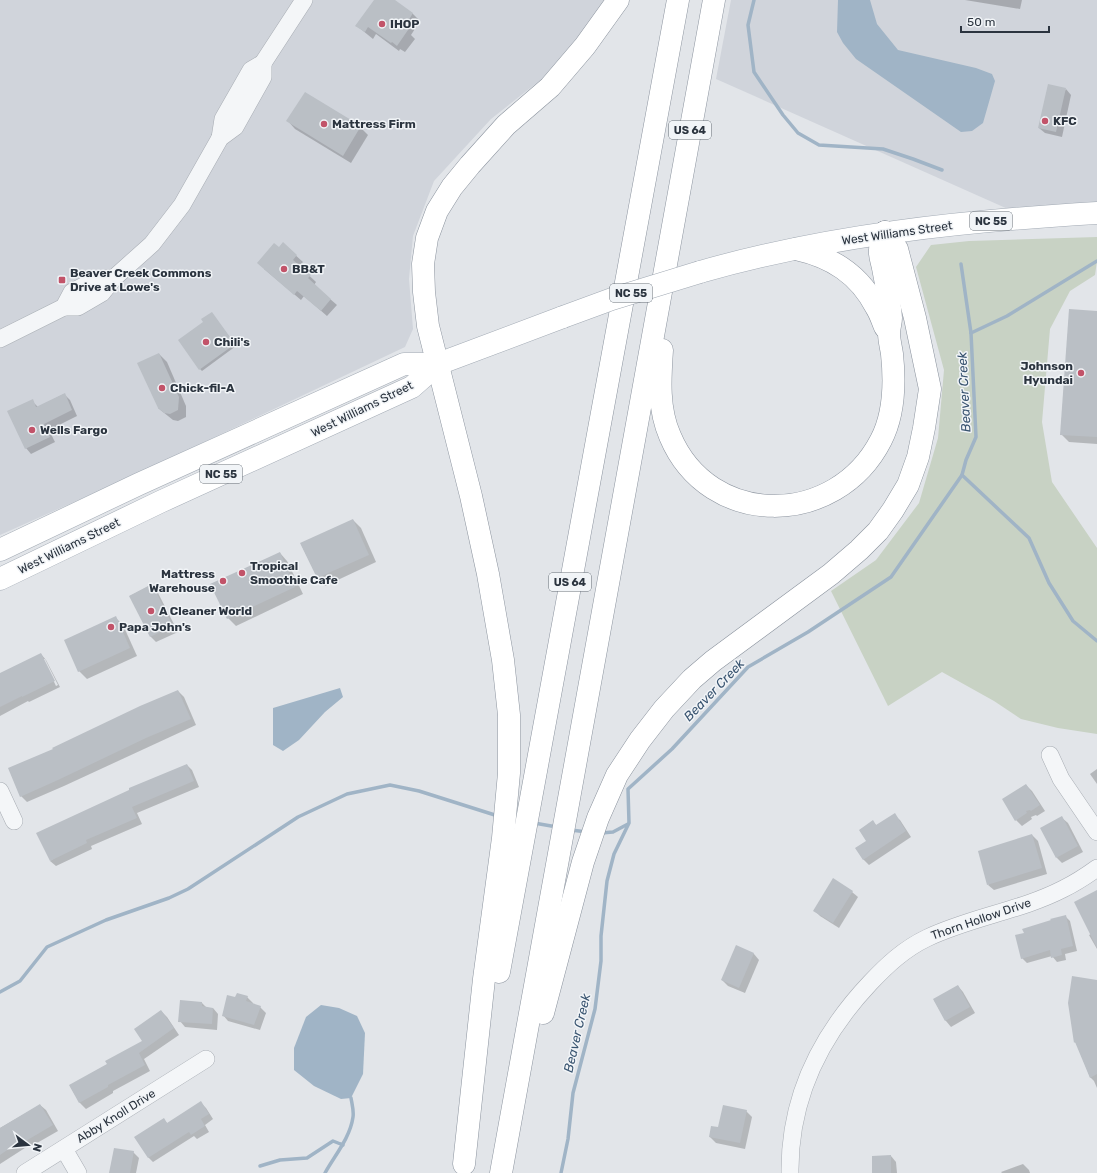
<svg xmlns="http://www.w3.org/2000/svg" width="1097" height="1173" viewBox="0 0 1097 1173" font-family="Rubik,sans-serif">
<style>
.built{fill:#d0d4db}
.green{fill:#c8d2c4}
.water{fill:#a0b4c6}
.shadow{fill:#0003;fill-rule:evenodd}
.lines{fill:none;stroke-linecap:round;stroke-linejoin:round}
.stream{stroke:#a0b4c6;stroke-width:3.5}
.building{fill:#babfc5}
.minor-casing{stroke:#a7acb3;stroke-width:18}
.major-casing{stroke:#a2aab4;stroke-width:23}
.highway-casing{stroke:#8b939e;stroke-width:23}
.minor{stroke:#f4f6f8;stroke-width:17}
.major{stroke:#fff;stroke-width:22}
.highway{stroke:#fff;stroke-width:22}
.major-bridge-casing{stroke:#a2aab4;stroke-width:23;stroke-linecap:butt}
.major-bridge{stroke:#fff;stroke-width:22}
.poi-dot{fill:#c25369;stroke:#f1f4f7;stroke-width:1.5}
.labels{text-anchor:middle;dominant-baseline:central;stroke-width:3;stroke-linejoin:round;paint-order:stroke}
.shield{fill:#f1f4f7;stroke:#666e76;stroke-width:1}
.shield-label{font-size:11px;font-weight:bold;fill:#2b343f}
.poi-label{font-size:12px;font-weight:bold;fill:#2b343f;stroke:#f1f4f7;text-anchor:start}
.street-label{font-size:12px;fill:#2b343f;stroke:#f1f4f7}
.water-label{font-size:13px;font-style:italic;fill:#395470;stroke:#f1f4f7}
</style>
<rect width="100%" height="100%" fill="#e2e5e9"/>
<g class="built">
<path d="M 0,0 L 606,0 L 582,33 L 548,74 L 491,119 L 434,181 L 413,236 L 409,279 L 413,329 L 405,347 L 139,473 L 0,535 Z"/>
<path d="M 731,0 L 1097,0 L 1097,213 L 1026,217 L 716,79 Z"/>
</g>
<path class="green" d="M 1097,237 L 1097,261 L 1095,275 L 1070,291 L 1050,329 L 1042,422 L 1052,482 L 1097,548 L 1097,734 L 1058,728 L 1021,719 L 994,701 L 942,672 L 888,706 L 831,591 L 876,560 L 919,503 L 938,438 L 944,370 L 916,267 L 931,245 L 969,241 Z"/>
<g class="water">
<path d="M 838,0 L 870,0 L 877,24 L 898,50 L 976,68 L 992,74 L 995,81 L 983,123 L 972,131 L 961,132 L 856,59 L 843,43 L 837,32 Z"/>
<path d="M 340,688 L 343,697 L 325,712 L 299,740 L 283,751 L 273,745 L 273,708 Z"/>
<path d="M 321,1005 L 339,1008 L 357,1016 L 365,1033 L 363,1074 L 351,1098 L 341,1099 L 314,1086 L 294,1070 L 294,1048 L 306,1017 Z"/>
</g>
<g class="shadow">
<path d="M 375,0 L 393,0 L 412,13 L 420,21 L 411,35 L 415,39 L 405,52 L 400,49 L 399,51 L 376,34 L 373,39 L 357,26 Z"/>
<path d="M 965,0 L 1022,0 L 1020,9 Z"/>
<path d="M 1066,89 L 1071,95 L 1062,137 L 1045,133 L 1039,128 Z"/>
<path d="M 288,121 L 360,127 L 368,135 L 351,163 L 295,129 Z"/>
<path d="M 283,244 L 303,262 L 299,266 L 316,282 L 314,285 L 337,305 L 327,316 L 304,296 L 301,300 L 264,269 Z"/>
<path d="M 1097,312 L 1097,444 L 1069,442 L 1061,434 Z"/>
<path d="M 213,315 L 236,346 L 202,371 L 200,369 Z"/>
<path d="M 159,354 L 167,362 L 186,406 L 186,417 L 178,421 L 173,420 L 158,408 Z"/>
<path d="M 64,394 L 70,400 L 77,416 L 49,430 L 55,442 L 31,454 L 26,448 L 32,401 L 38,407 Z"/>
<path d="M 353,520 L 361,528 L 376,562 L 325,586 L 318,578 L 301,544 Z"/>
<path d="M 280,553 L 287,561 L 303,594 L 236,626 L 228,618 Z"/>
<path d="M 151,585 L 157,591 L 178,632 L 156,642 L 151,637 L 130,596 Z"/>
<path d="M 115,617 L 123,625 L 137,656 L 87,679 L 79,671 Z"/>
<path d="M 41,654 L 46,660 L 60,687 L 29,702 L 28,701 L 0,716 L 0,674 ZM 43,659 L 45,659 L 58,685 L 56,686 Z"/>
<path d="M 178,691 L 184,697 L 196,725 L 64,786 L 27,802 L 21,796 L 54,750 Z"/>
<path d="M 187,765 L 192,770 L 199,787 L 137,813 L 142,824 L 91,846 L 92,849 L 56,866 L 50,861 Z"/>
<path d="M 1097,769 L 1097,784 L 1090,774 Z"/>
<path d="M 1026,785 L 1032,791 L 1045,811 L 1037,816 L 1036,815 L 1031,817 L 1032,819 L 1022,826 L 1016,820 Z"/>
<path d="M 894,815 L 900,820 L 911,837 L 869,865 L 863,859 L 873,822 L 877,826 Z"/>
<path d="M 1062,818 L 1068,823 L 1083,852 L 1062,863 L 1057,858 Z"/>
<path d="M 1032,835 L 1038,841 L 1047,874 L 994,890 L 988,885 Z"/>
<path d="M 1097,891 L 1097,949 L 1089,935 L 1091,934 Z"/>
<path d="M 852,892 L 858,897 L 839,928 L 820,916 L 814,910 Z"/>
<path d="M 1065,916 L 1070,921 L 1077,951 L 1065,954 L 1066,960 L 1057,962 L 1052,956 L 1027,963 L 1022,958 L 1025,933 Z"/>
<path d="M 736,947 L 754,954 L 759,960 L 745,993 L 728,986 L 722,980 Z"/>
<path d="M 1097,981 L 1097,1088 L 1094,1081 L 1090,1077 L 1077,1044 L 1075,1042 Z"/>
<path d="M 958,986 L 963,992 L 975,1013 L 951,1027 L 946,1021 L 934,1000 Z"/>
<path d="M 247,997 L 253,1003 L 253,1004 L 260,1007 L 266,1013 L 260,1030 L 228,1021 L 223,1015 L 236,999 Z"/>
<path d="M 202,1003 L 207,1008 L 213,1008 L 218,1014 L 217,1030 L 185,1027 L 180,1021 Z"/>
<path d="M 161,1011 L 167,1017 L 179,1035 L 144,1059 L 150,1071 L 113,1091 L 113,1093 L 86,1109 L 80,1103 L 70,1086 L 108,1064 L 143,1041 Z"/>
<path d="M 201,1103 L 206,1108 L 213,1119 L 205,1125 L 209,1132 L 197,1139 L 194,1136 L 153,1162 L 148,1157 L 164,1120 L 168,1124 Z"/>
<path d="M 40,1105 L 46,1110 L 58,1131 L 30,1147 L 28,1146 L 0,1164 L 0,1128 Z"/>
<path d="M 746,1111 L 752,1117 L 745,1149 L 716,1143 L 710,1137 L 719,1128 Z"/>
<path d="M 133,1152 L 139,1158 L 136,1173 L 110,1173 Z"/>
<path d="M 891,1156 L 896,1162 L 897,1173 L 873,1173 Z"/>
<path d="M 1023,1164 L 1029,1170 L 1030,1173 L 1002,1173 L 1001,1172 Z"/>
</g>
<g class="lines">
<g class="stream">
<path d="M 754,0 L 748,25 L 754,72 L 783,115 L 798,133 L 819,145 L 883,149 L 913,159 L 942,170"/>
<path d="M 971,333 L 1007,316 L 1097,261"/>
<path d="M 962,475 L 1029,538 L 1049,583 L 1073,621 L 1097,641"/>
<path d="M 534,823 L 557,827"/>
<path d="M 571,830 L 587,832"/>
<path d="M 601,833 L 613,832 L 628,824"/>
<path d="M 0,992 L 20,981 L 47,947 L 106,920 L 169,898 L 188,889 L 298,817 L 347,794 L 390,785 L 419,791 L 498,816"/>
<path d="M 260,1166 L 280,1160 L 307,1158 L 333,1141 L 343,1145 L 341,1144"/>
<path d="M 325,1173 C 335,1155 350,1138 353,1117 C 354,1111 352,1104 351,1098"/>
<path d="M 561,1173 L 568,1139 L 573,1093 L 595,1009 L 601,961 L 601,936 L 607,881 L 614,854 L 629,823 L 628,789 L 672,749 L 748,667 L 808,632 L 891,577 L 962,475 L 966,460 L 976,437 L 971,333 L 961,264"/>
</g>
</g>
<g class="building">
<path d="M 374,0 L 395,0 L 413,13 L 404,28 L 408,30 L 397,46 L 392,42 L 391,43 L 368,27 L 365,32 L 355,26 Z"/>
<path d="M 1048,84 L 1066,88 L 1056,132 L 1038,128 Z"/>
<path d="M 305,92 L 361,126 L 343,156 L 286,121 Z"/>
<path d="M 283,242 L 297,255 L 293,260 L 311,275 L 308,278 L 331,299 L 321,311 L 297,291 L 294,295 L 257,263 L 274,243 L 279,247 Z"/>
<path d="M 1069,309 L 1097,311 L 1097,437 L 1060,435 Z"/>
<path d="M 212,312 L 235,344 L 199,370 L 178,340 L 203,322 L 201,319 Z"/>
<path d="M 159,353 L 179,397 L 178,410 L 170,414 L 164,413 L 158,408 L 137,363 Z"/>
<path d="M 65,393 L 72,410 L 44,424 L 50,437 L 25,449 L 7,411 L 33,399 L 36,407 Z"/>
<path d="M 353,519 L 369,555 L 317,578 L 300,543 Z"/>
<path d="M 280,552 L 295,587 L 227,619 L 210,584 Z"/>
<path d="M 152,584 L 173,626 L 150,637 L 129,596 Z"/>
<path d="M 116,616 L 130,648 L 78,672 L 64,640 Z"/>
<path d="M 41,653 L 55,681 L 22,697 L 22,696 L 0,707 L 0,673 Z"/>
<path d="M 178,690 L 191,719 L 146,738 L 58,780 L 20,797 L 8,768 L 53,749 L 52,748 L 140,706 Z"/>
<path d="M 187,764 L 194,781 L 132,807 L 137,818 L 86,840 L 87,843 L 50,861 L 36,833 L 129,790 L 129,788 Z"/>
<path d="M 1026,784 L 1040,805 L 1031,811 L 1030,810 L 1026,811 L 1027,813 L 1015,821 L 1002,799 Z"/>
<path d="M 895,813 L 906,831 L 863,860 L 855,848 L 866,841 L 859,830 L 873,820 L 876,825 Z"/>
<path d="M 1062,816 L 1078,846 L 1056,858 L 1040,828 Z"/>
<path d="M 1032,834 L 1042,868 L 987,885 L 978,851 Z"/>
<path d="M 833,878 L 853,891 L 833,923 L 813,911 Z"/>
<path d="M 1097,890 L 1097,948 L 1074,902 Z"/>
<path d="M 1066,915 L 1073,946 L 1061,949 L 1062,955 L 1051,958 L 1050,950 L 1021,959 L 1015,935 L 1024,933 L 1022,929 L 1051,920 L 1050,919 Z"/>
<path d="M 736,945 L 754,953 L 739,988 L 721,980 Z"/>
<path d="M 1072,976 L 1097,980 L 1097,1074 L 1090,1078 L 1075,1042 L 1074,1043 L 1068,1003 Z"/>
<path d="M 958,985 L 970,1007 L 945,1021 L 933,999 Z"/>
<path d="M 237,993 L 248,996 L 246,1001 L 261,1006 L 254,1025 L 222,1016 L 227,995 L 235,997 Z"/>
<path d="M 180,1000 L 202,1002 L 202,1006 L 213,1008 L 212,1024 L 178,1022 Z"/>
<path d="M 161,1010 L 174,1028 L 139,1053 L 145,1065 L 108,1085 L 108,1087 L 79,1103 L 69,1085 L 107,1064 L 105,1061 L 142,1041 L 134,1029 Z"/>
<path d="M 201,1101 L 209,1114 L 201,1119 L 205,1126 L 191,1135 L 189,1132 L 148,1158 L 134,1137 L 164,1118 L 167,1123 Z"/>
<path d="M 40,1104 L 53,1125 L 24,1142 L 22,1140 L 0,1155 L 0,1128 Z"/>
<path d="M 723,1105 L 747,1110 L 740,1143 L 709,1137 L 711,1126 L 718,1127 Z"/>
<path d="M 114,1148 L 134,1151 L 130,1173 L 109,1173 Z"/>
<path d="M 891,1155 L 891,1173 L 872,1173 L 872,1156 Z"/>
</g>
<g class="lines">
<defs>
<g id="minor">
<path d="M 220,138 L 223,119 L 251,70 L 263,63 L 304,0"/>
<path d="M 64,307 L 72,292 L 95,280 L 114,278"/>
<path d="M 0,339 L 64,307 L 78,307 L 102,293 L 114,278 L 152,244 L 182,205 L 220,138 L 235,127 L 263,77 L 263,63"/>
<path d="M 1050,755 L 1061,779 L 1097,832"/>
<path d="M 0,791 L 14,821"/>
<path d="M 64,1149 L 78,1173"/>
<path d="M 25,1173 L 206,1059"/>
<path d="M 790,1173 C 789,1098 820,1036 870,983 C 887,965 904,949 927,938 C 971,917 1020,911 1063,889 C 1075,883 1086,876 1097,868"/>
</g>
<g id="major">
<path d="M 700,272 C 829,235 963,221 1097,213"/>
<path d="M 0,550 L 139,484 L 404,364 L 438,364"/>
<path d="M 0,579 L 160,502 L 412,387 L 438,364 L 563,317"/>
</g>
<g id="highway">
<path d="M 796,249 C 832,257 859,274 876,307 C 880,313 882,320 885,327"/>
<path d="M 662,350 C 660,379 658,409 670,436 C 709,529 836,528 881,440 C 894,415 895,382 892,354 C 891,347 889,340 889,333 C 889,328 891,323 891,318 C 890,302 886,284 883,268 C 882,262 879,255 880,250 C 880,244 883,238 885,232"/>
<path d="M 499,972 L 678,0"/>
<path d="M 543,1013 L 583,862 L 598,818 L 617,775 L 640,740 L 664,709 L 692,679 L 713,661 L 831,574 L 859,550 L 878,531 L 893,510 L 908,485 L 918,457 L 924,428 L 930,389 L 915,318 L 897,249 L 885,232"/>
<path d="M 464,1164 L 484,979 L 503,838 L 509,773 L 509,715 L 503,660 L 488,574 L 471,496 L 428,326 L 424,292 L 423,264 L 427,238 L 437,211 L 452,187 L 470,165 L 506,125 L 550,87 L 585,46 L 618,0"/>
<path d="M 501,1173 L 714,0"/>
</g>
</defs>
<use href="#minor" class="minor-casing"/>
<use href="#major" class="major-casing"/>
<use href="#highway" class="highway-casing"/>
<use href="#minor" class="minor"/>
<use href="#major" class="major"/>
<use href="#highway" class="highway"/>
<defs>
<path id="major-bridge" d="M 563,317 L 612,299 L 700,272"/>
</defs>
<use href="#major-bridge" class="major-bridge-casing"/>
<use href="#major-bridge" class="major-bridge"/>
</g>
<g class="poi-dot">
<circle cx="382" cy="24" r="4"/>
<circle cx="1045" cy="121" r="4"/>
<circle cx="324" cy="124" r="4"/>
<circle cx="284" cy="269" r="4"/>
<rect x="58" y="276" width="8" height="8" rx="2"/>
<circle cx="206" cy="342" r="4"/>
<circle cx="1081" cy="373" r="4"/>
<circle cx="162" cy="388" r="4"/>
<circle cx="32" cy="430" r="4"/>
<circle cx="242" cy="573" r="4"/>
<circle cx="223" cy="581" r="4"/>
<circle cx="151" cy="611" r="4"/>
<circle cx="111" cy="627" r="4"/>
</g>
<g class="labels">
<g class="shield">
<rect x="669" y="121" width="42" height="18" rx="3"/>
<rect x="970" y="212" width="42" height="18" rx="3"/>
<rect x="610" y="284" width="42" height="18" rx="3"/>
<rect x="200" y="465" width="42" height="18" rx="3"/>
<rect x="549" y="573" width="42" height="18" rx="3"/>
</g>
<g class="shield-label">
<text x="690" y="130">US 64</text>
<text x="991" y="221">NC 55</text>
<text x="631" y="293">NC 55</text>
<text x="221" y="474">NC 55</text>
<text x="570" y="582">US 64</text>
</g>
<g class="poi-label">
<text x="390" y="24">IHOP</text>
<text x="1053" y="121">KFC</text>
<text x="332" y="124">Mattress Firm</text>
<text x="292" y="269">BB&amp;T</text>
<text x="70" y="273">Beaver Creek Commons<tspan x="70" dy="14">Drive at Lowe's</tspan></text>
<text x="214" y="342">Chili's</text>
<text x="1073" y="366" text-anchor="end">Johnson<tspan x="1073" dy="14">Hyundai</tspan></text>
<text x="170" y="388">Chick-fil-A</text>
<text x="40" y="430">Wells Fargo</text>
<text x="250" y="566">Tropical<tspan x="250" dy="14">Smoothie Cafe</tspan></text>
<text x="215" y="574" text-anchor="end">Mattress<tspan x="215" dy="14">Warehouse</tspan></text>
<text x="159" y="611">A Cleaner World</text>
<text x="119" y="627">Papa John's</text>
</g>
<g class="street-label">
<text transform="translate(897 233) rotate(-8)">West Williams Street</text>
<text transform="translate(362 409) rotate(-26)">West Williams Street</text>
<text transform="translate(69 546) rotate(-26)">West Williams Street</text>
<text transform="translate(981 919) rotate(-19)">Thorn Hollow Drive</text>
<text transform="translate(116 1116) rotate(-32)">Abby Knoll Drive</text>
</g>
<g class="water-label">
<text transform="translate(964 392) rotate(-93)">Beaver Creek</text>
<text transform="translate(714 690) rotate(-46)">Beaver Creek</text>
<text transform="translate(577 1033) rotate(-77)">Beaver Creek</text>
</g>
</g>
<g transform="translate(28 1145) rotate(106)" stroke="#f1f4f7" stroke-width="3" paint-order="stroke">
<path d="M0-3L7 15L0 10L-7 15Z" fill="#2b343f"/>
<text y="-6" font-size="11" font-weight="bold" text-anchor="middle" fill="#2b343f">N</text>
</g>
<path d="M961 26v6h88v-6" fill="none" stroke="#2b343f" stroke-width="2"/>
<text x="967" y="26" font-size="12" fill="#2b343f" stroke="#f1f4f7" stroke-width="3" paint-order="stroke">50 m</text>
</svg>
